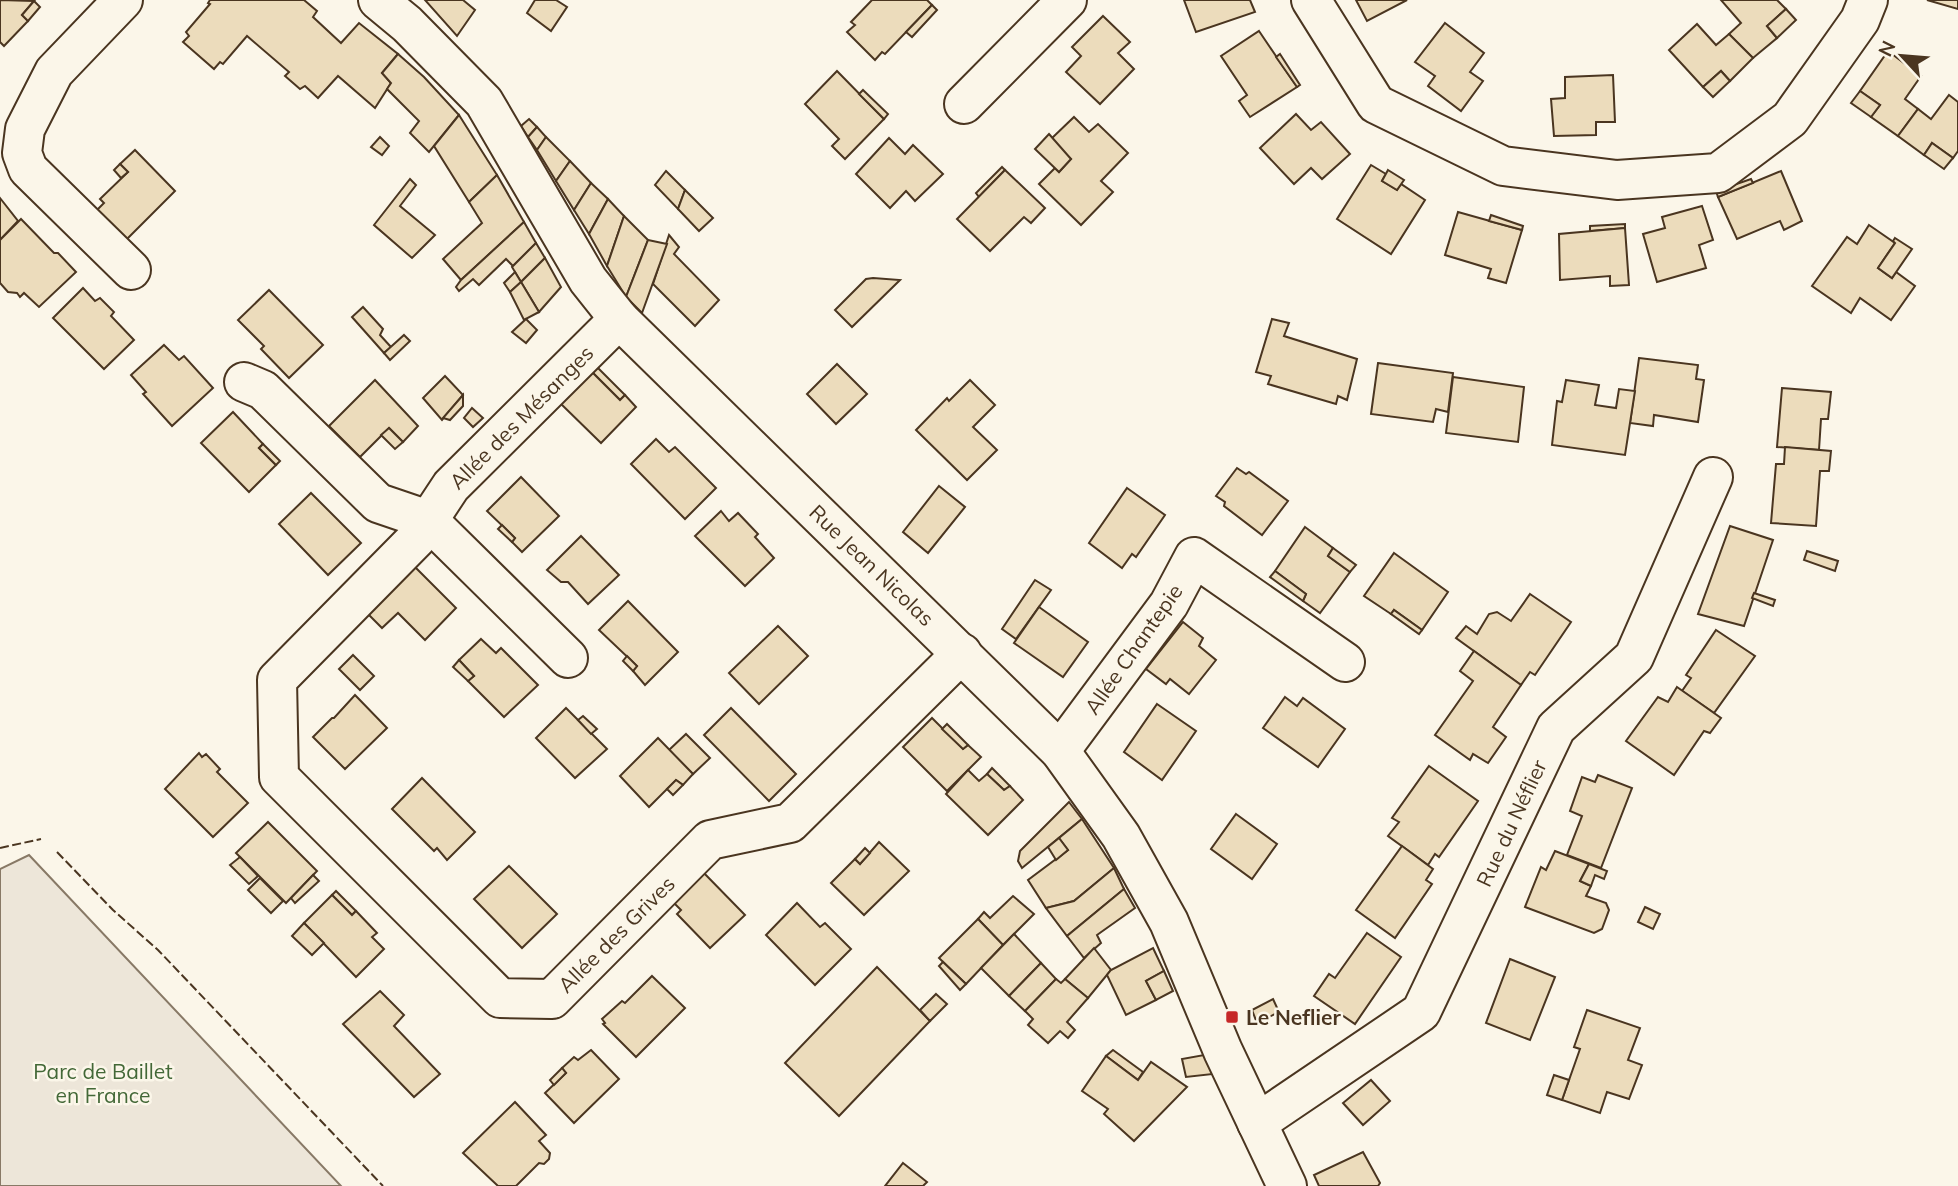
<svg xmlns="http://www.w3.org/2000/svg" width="1958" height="1186" viewBox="0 0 1958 1186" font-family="Mulish,sans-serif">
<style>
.green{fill:#ede6d9;stroke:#887966;stroke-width:2}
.building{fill:#ecdcbc;stroke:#4a3520;stroke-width:2}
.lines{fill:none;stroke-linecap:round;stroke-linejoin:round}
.minor-casing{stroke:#4a3520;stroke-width:42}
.minor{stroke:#fbf6e9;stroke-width:38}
.fence{stroke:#4a3520;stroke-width:2;stroke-dasharray:9 3.5;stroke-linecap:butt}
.poi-dot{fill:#c62828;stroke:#fbf6e9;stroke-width:2.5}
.labels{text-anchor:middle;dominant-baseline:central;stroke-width:5;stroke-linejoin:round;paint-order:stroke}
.street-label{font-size:21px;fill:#4a3520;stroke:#fbf6e9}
.poi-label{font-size:21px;font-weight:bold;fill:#4a3520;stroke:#fbf6e9;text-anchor:start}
.park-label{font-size:21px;fill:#436837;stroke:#fbf6e9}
</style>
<rect width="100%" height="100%" fill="#fbf6e9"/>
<path class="green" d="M 29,855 L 341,1186 L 0,1186 L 0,869 Z"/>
<g class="building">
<path d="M 0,0 L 34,1 L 22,15 L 28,21 L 4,46 L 0,42 Z"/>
<path d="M 210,0 L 304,0 L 317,11 L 313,17 L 341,43 L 359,23 L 398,54 L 382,73 L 391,83 L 375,108 L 338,76 L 318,98 L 305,86 L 300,89 L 285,76 L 289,72 L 247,36 L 223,64 L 220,62 L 214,69 L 183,42 L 189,36 L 186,32 L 210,4 L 208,3 Z"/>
<path d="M 425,0 L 463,0 L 475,10 L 457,36 Z"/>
<path d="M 535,0 L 556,0 L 567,7 L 551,31 L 527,13 Z"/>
<path d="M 872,0 L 927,0 L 932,5 L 885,54 L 882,52 L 875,60 L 847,32 L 855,25 L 851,22 Z"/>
<path d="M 1184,0 L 1250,0 L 1255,12 L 1196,32 Z"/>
<path d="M 1356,0 L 1407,0 L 1367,21 Z"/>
<path d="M 1721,0 L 1777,0 L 1786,9 L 1767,26 L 1777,38 L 1753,58 L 1729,34 L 1741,23 Z"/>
<path d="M 1927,0 L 1958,0 L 1958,9 Z"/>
<path d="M 34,1 L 40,7 L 28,21 L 22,15 Z"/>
<path d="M 932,5 L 937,10 L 912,37 L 906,32 Z"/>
<path d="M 1786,9 L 1796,20 L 1777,38 L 1767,26 Z"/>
<path d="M 1103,16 L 1130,42 L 1118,53 L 1134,69 L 1100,104 L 1066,72 L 1081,56 L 1072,47 Z"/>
<path d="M 1445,23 L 1484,53 L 1470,72 L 1483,81 L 1461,111 L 1428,86 L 1435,76 L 1415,62 Z"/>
<path d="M 1697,24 L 1716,45 L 1729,34 L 1753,58 L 1730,81 L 1721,71 L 1703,87 L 1669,50 Z"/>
<path d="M 1259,31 L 1297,87 L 1250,117 L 1239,101 L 1247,95 L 1221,56 Z"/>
<path d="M 1888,51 L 1921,76 L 1905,99 L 1918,109 L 1898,136 L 1871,117 L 1880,105 L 1860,91 Z"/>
<path d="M 398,54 L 424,77 L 459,115 L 429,152 L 410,133 L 419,121 L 387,89 L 391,83 L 382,73 Z"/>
<path d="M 1280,54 L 1300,85 L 1297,87 L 1276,57 Z"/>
<path d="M 837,71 L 884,119 L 845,159 L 832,146 L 839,139 L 805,104 Z"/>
<path d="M 1721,71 L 1730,81 L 1713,97 L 1703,87 Z"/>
<path d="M 1613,75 L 1615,122 L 1596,122 L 1596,135 L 1554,136 L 1551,99 L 1565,98 L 1565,77 Z"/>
<path d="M 863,90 L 888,114 L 884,119 L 859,94 Z"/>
<path d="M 1860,91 L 1880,105 L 1871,117 L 1851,103 Z"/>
<path d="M 1949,95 L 1958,102 L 1958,151 L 1953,158 L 1932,143 L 1924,155 L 1898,136 L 1918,109 L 1931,119 Z"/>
<path d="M 1296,114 L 1311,130 L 1321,122 L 1350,154 L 1322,179 L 1311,168 L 1294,184 L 1260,148 Z"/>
<path d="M 459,115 L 497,175 L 469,202 L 434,146 Z"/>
<path d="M 1074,117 L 1089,132 L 1098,124 L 1128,153 L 1101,181 L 1113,192 L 1081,225 L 1039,184 L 1055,168 L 1059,172 L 1071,159 L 1051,139 Z"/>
<path d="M 529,119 L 537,127 L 528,137 L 521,126 Z"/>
<path d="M 537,127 L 546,137 L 537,150 L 528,137 Z"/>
<path d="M 1049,134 L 1071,159 L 1059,172 L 1035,149 Z"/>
<path d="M 380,137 L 389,146 L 382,155 L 371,147 Z"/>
<path d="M 546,137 L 570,161 L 556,181 L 537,150 Z"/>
<path d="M 889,138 L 905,154 L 913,145 L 943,174 L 915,201 L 906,191 L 890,208 L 856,174 Z"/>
<path d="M 1932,143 L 1953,158 L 1944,169 L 1924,155 Z"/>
<path d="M 135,150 L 175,191 L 120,246 L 91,216 L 104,203 L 100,199 L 128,172 L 120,164 Z"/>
<path d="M 570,161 L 591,183 L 574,210 L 556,181 Z"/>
<path d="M 120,164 L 128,172 L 121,178 L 114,170 Z"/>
<path d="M 1371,165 L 1386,174 L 1382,181 L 1397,190 L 1401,184 L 1425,200 L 1391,254 L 1337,219 Z"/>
<path d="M 1002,167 L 1005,170 L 979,197 L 976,193 Z"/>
<path d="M 1005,170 L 1045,208 L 1031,223 L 1024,217 L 990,251 L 957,219 Z"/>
<path d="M 1388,170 L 1404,180 L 1397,190 L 1382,181 Z"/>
<path d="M 666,171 L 685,190 L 678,209 L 655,185 Z"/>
<path d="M 1781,171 L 1802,221 L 1784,230 L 1780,221 L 1737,239 L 1718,197 Z"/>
<path d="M 497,175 L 524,222 L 461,280 L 443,259 L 482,223 L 469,202 Z"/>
<path d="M 410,179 L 416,185 L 400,206 L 435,235 L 412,258 L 374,225 Z"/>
<path d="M 1751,179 L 1753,183 L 1718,197 L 1716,191 Z"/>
<path d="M 591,183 L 608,199 L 589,234 L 574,210 Z"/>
<path d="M 685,190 L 713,218 L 699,231 L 678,209 Z"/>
<path d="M 0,198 L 18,221 L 0,240 Z"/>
<path d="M 608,199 L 624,216 L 607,266 L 589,234 Z"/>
<path d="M 1702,206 L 1713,240 L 1699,245 L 1706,268 L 1657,282 L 1643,234 L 1665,228 L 1662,217 Z"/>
<path d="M 1458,212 L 1522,230 L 1506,283 L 1488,278 L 1491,269 L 1445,255 Z"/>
<path d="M 1491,215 L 1523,226 L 1522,230 L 1489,221 Z"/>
<path d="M 624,216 L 648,240 L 626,297 L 607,266 Z"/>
<path d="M 21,219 L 54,253 L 58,253 L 76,272 L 39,307 L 24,293 L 20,297 L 17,293 L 8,292 L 0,283 L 0,240 Z"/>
<path d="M 524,222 L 536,243 L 513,266 L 506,259 L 479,285 L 473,279 L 459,291 L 456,287 L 461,280 Z"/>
<path d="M 1625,224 L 1625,228 L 1590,231 L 1590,226 Z"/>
<path d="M 1869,225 L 1895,243 L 1878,268 L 1892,278 L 1896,272 L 1915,286 L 1891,320 L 1860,298 L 1851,313 L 1812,286 L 1847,237 L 1857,244 Z"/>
<path d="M 1625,228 L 1629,285 L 1610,286 L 1610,276 L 1560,280 L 1559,234 Z"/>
<path d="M 669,235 L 679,247 L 674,254 L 719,300 L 695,326 L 653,284 Z"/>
<path d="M 1895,238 L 1912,249 L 1892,278 L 1878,268 L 1895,243 L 1893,241 Z"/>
<path d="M 648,240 L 667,244 L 642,313 L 626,297 Z"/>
<path d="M 536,243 L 545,258 L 521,282 L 512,267 Z"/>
<path d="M 545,258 L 561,287 L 539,312 L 521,282 Z"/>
<path d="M 515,272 L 521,282 L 510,292 L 504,283 Z"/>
<path d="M 873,278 L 900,280 L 852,327 L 835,310 L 866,279 Z"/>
<path d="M 521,282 L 539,312 L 524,320 L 510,292 Z"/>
<path d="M 83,288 L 95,301 L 100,298 L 114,312 L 111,316 L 134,340 L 104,369 L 53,318 Z"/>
<path d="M 269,290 L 323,345 L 289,378 L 261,349 L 264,346 L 238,320 Z"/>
<path d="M 363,307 L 383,329 L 380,335 L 391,347 L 384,353 L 352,317 Z"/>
<path d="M 526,319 L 537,330 L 526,343 L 512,332 Z"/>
<path d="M 1272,319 L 1289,323 L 1284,336 L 1357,359 L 1347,400 L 1338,396 L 1336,404 L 1268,384 L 1271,376 L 1256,372 Z"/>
<path d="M 404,335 L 410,341 L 390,360 L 384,353 Z"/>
<path d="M 164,345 L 179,360 L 184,356 L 213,388 L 172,426 L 143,394 L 146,392 L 131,375 Z"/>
<path d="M 1639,358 L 1698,365 L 1696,379 L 1704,380 L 1698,422 L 1654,415 L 1653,426 L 1630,423 Z"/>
<path d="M 1378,363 L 1453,373 L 1448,412 L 1436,409 L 1433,422 L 1371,414 Z"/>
<path d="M 837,364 L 867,394 L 836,424 L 807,394 Z"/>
<path d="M 596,366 L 625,395 L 620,400 L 591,371 Z"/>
<path d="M 591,371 L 620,400 L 625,395 L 636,407 L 601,443 L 559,402 Z"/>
<path d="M 445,376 L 463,395 L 442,420 L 423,398 Z"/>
<path d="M 1453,377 L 1524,387 L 1518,442 L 1446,433 Z"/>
<path d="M 375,380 L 418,426 L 403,442 L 389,428 L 360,457 L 329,426 Z"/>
<path d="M 970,380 L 995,405 L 973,427 L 997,450 L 967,480 L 916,430 L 947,398 L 949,401 Z"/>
<path d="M 1566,380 L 1599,385 L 1595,405 L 1616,408 L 1619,389 L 1635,391 L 1625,455 L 1552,445 L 1557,401 L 1562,402 Z"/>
<path d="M 1782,388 L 1831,392 L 1828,419 L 1821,419 L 1819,450 L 1777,447 Z"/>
<path d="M 463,395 L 463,406 L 450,420 L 443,418 Z"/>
<path d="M 472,408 L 483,418 L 473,427 L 464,418 Z"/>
<path d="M 233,412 L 263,444 L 259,448 L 276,465 L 249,492 L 201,443 Z"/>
<path d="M 389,428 L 403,442 L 395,449 L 381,435 Z"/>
<path d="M 656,439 L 669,452 L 675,447 L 716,488 L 685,519 L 631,464 Z"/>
<path d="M 263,444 L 280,461 L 276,465 L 259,448 Z"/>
<path d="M 1785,447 L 1831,451 L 1829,471 L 1820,471 L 1816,526 L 1771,523 L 1776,464 L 1784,464 Z"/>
<path d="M 1237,468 L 1246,474 L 1249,472 L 1288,501 L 1262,535 L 1224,506 L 1225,502 L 1216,496 Z"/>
<path d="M 521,477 L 559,516 L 522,552 L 512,542 L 515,538 L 487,511 Z"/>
<path d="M 939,486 L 965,507 L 928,553 L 903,532 Z"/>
<path d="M 1127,488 L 1165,515 L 1136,557 L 1132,554 L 1122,568 L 1089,543 Z"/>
<path d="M 311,493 L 361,543 L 328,575 L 279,524 Z"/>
<path d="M 721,511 L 729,521 L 738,513 L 758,534 L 755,537 L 774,558 L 745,586 L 695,536 Z"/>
<path d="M 502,525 L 515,538 L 512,542 L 498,529 Z"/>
<path d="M 1730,526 L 1773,540 L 1744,626 L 1698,614 Z"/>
<path d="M 1305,527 L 1333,548 L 1328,556 L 1350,572 L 1320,613 L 1303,601 L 1306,594 L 1275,571 Z"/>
<path d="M 581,536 L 619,575 L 588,604 L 568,582 L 561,582 L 547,570 Z"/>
<path d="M 1333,548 L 1356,565 L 1350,572 L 1328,556 Z"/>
<path d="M 1807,551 L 1838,561 L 1835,571 L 1804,560 Z"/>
<path d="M 1394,553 L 1448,592 L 1422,630 L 1394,610 L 1391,614 L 1364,596 Z"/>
<path d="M 409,561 L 456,608 L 425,640 L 398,613 L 382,628 L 363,609 Z"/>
<path d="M 1275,571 L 1306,594 L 1303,601 L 1270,577 Z"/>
<path d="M 1035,580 L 1051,590 L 1016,639 L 1002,629 Z"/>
<path d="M 1754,593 L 1775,600 L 1773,606 L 1752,598 Z"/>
<path d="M 1530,594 L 1571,622 L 1535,675 L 1530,672 L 1521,685 L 1456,638 L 1466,626 L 1477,634 L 1489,614 L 1497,612 L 1511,621 Z"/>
<path d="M 628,601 L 678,652 L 645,685 L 633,671 L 637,666 L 599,630 Z"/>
<path d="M 1039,607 L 1088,642 L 1063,677 L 1014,643 Z"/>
<path d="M 1394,610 L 1422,630 L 1419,634 L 1391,614 Z"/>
<path d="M 1183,622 L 1203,638 L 1199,646 L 1216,660 L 1189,694 L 1170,679 L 1166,684 L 1146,669 Z"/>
<path d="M 778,626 L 808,656 L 759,704 L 729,673 Z"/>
<path d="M 1716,630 L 1755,656 L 1714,713 L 1682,691 L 1691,678 L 1686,675 Z"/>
<path d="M 481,639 L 496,653 L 501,648 L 538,685 L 504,717 L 468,681 L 474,676 L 459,660 Z"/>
<path d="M 1474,651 L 1521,685 L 1493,727 L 1506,737 L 1488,763 L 1473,754 L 1470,760 L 1435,735 L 1473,681 L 1460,671 Z"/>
<path d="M 353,655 L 374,676 L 360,690 L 339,669 Z"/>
<path d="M 627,656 L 637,666 L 633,671 L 623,661 Z"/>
<path d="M 459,660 L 474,676 L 468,681 L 453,667 Z"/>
<path d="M 1677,687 L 1721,718 L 1710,733 L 1704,731 L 1674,775 L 1626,741 L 1658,697 L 1668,702 Z"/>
<path d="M 355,695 L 387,728 L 345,769 L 313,737 L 332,718 L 334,718 Z"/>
<path d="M 1285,697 L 1297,706 L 1303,698 L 1345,729 L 1318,767 L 1263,728 Z"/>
<path d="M 1157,704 L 1196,731 L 1162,780 L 1124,752 Z"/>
<path d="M 566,708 L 607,749 L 575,778 L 536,738 Z"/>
<path d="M 731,708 L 796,774 L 769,801 L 704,735 Z"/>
<path d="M 583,716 L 597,729 L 591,734 L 578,720 Z"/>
<path d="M 932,718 L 963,749 L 968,745 L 981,757 L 947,791 L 903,747 Z"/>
<path d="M 947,724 L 968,745 L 963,749 L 942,729 Z"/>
<path d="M 686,734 L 710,758 L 693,774 L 669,750 Z"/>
<path d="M 658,738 L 693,774 L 683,785 L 676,780 L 649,807 L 620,776 Z"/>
<path d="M 199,753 L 202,757 L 206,754 L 220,769 L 217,772 L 248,803 L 213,837 L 165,789 Z"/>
<path d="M 1429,766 L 1478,801 L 1439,857 L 1435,854 L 1428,865 L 1388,836 L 1399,822 L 1392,818 Z"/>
<path d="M 992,768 L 1010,786 L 1004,790 L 987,774 Z"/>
<path d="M 968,770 L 979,781 L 987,774 L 1004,790 L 1010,786 L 1023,800 L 988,835 L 946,794 Z"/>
<path d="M 1598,775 L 1632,788 L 1601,868 L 1567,855 L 1582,816 L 1570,811 L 1582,777 L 1595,782 Z"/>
<path d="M 422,778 L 475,832 L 447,860 L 437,848 L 434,851 L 392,809 Z"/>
<path d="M 676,780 L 683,785 L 673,795 L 667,789 Z"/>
<path d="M 1069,802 L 1082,819 L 1022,868 L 1018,861 L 1020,851 Z"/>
<path d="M 1236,814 L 1277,844 L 1252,879 L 1211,849 Z"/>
<path d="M 1082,819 L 1114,868 L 1074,901 L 1046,908 L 1028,880 L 1068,850 L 1059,838 Z"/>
<path d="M 268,822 L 317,871 L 286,903 L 236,853 Z"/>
<path d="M 1059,838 L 1068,850 L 1056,860 L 1048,847 Z"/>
<path d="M 879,842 L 909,871 L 864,915 L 831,883 L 855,859 L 860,864 Z"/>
<path d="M 1402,846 L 1433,869 L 1426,880 L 1432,884 L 1395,938 L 1356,910 Z"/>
<path d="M 865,848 L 870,853 L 860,864 L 855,859 Z"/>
<path d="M 1555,851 L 1589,864 L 1580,881 L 1591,886 L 1586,896 L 1606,903 L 1609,910 L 1602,929 L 1594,933 L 1525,907 L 1541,867 L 1546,870 Z"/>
<path d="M 240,857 L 258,876 L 249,884 L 230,865 Z"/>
<path d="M 1589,864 L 1607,871 L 1604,879 L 1595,875 L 1591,886 L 1580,881 Z"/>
<path d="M 509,866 L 557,914 L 522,948 L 474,899 Z"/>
<path d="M 1114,868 L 1124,889 L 1067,936 L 1046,908 L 1074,901 Z"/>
<path d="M 700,869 L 745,915 L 710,948 L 677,914 L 681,910 L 670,899 Z"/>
<path d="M 313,875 L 319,881 L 295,903 L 291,898 Z"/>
<path d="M 260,878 L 283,901 L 271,913 L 248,890 Z"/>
<path d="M 1124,889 L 1135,908 L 1097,935 L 1101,943 L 1084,958 L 1067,936 Z"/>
<path d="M 336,891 L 356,911 L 352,915 L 332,895 Z"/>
<path d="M 332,895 L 352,915 L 356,911 L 377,933 L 372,937 L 384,949 L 356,977 L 304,923 Z"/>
<path d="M 1013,896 L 1034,914 L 1003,945 L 978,919 L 984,912 L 990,918 Z"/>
<path d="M 797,903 L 820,927 L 825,923 L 851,949 L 815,985 L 766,935 Z"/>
<path d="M 1645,907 L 1660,914 L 1653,929 L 1638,922 Z"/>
<path d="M 978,919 L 1003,945 L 966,984 L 939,958 Z"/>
<path d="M 304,923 L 324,943 L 312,955 L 292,936 Z"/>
<path d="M 1367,933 L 1401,957 L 1355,1024 L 1314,996 L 1329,974 L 1335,978 Z"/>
<path d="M 1014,934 L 1041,963 L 1009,996 L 981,968 Z"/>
<path d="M 1094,948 L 1111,970 L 1088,998 L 1065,979 Z"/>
<path d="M 1153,948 L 1164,971 L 1146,981 L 1156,1000 L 1126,1015 L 1107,975 L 1111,970 Z"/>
<path d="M 1510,959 L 1555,977 L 1530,1040 L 1486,1023 Z"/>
<path d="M 943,962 L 966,984 L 960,990 L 939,966 Z"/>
<path d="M 1041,963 L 1056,979 L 1025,1011 L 1009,996 Z"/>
<path d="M 877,967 L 930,1021 L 839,1116 L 785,1063 Z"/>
<path d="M 1164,971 L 1173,991 L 1156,1000 L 1146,981 Z"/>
<path d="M 652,976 L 685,1008 L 636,1057 L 603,1024 L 605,1023 L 602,1019 L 622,1001 L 625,1003 Z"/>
<path d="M 1056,979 L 1061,983 L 1065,979 L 1088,998 L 1067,1022 L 1075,1030 L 1068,1038 L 1060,1031 L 1048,1043 L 1028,1025 L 1033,1019 L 1025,1011 Z"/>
<path d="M 380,991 L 404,1015 L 394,1026 L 440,1074 L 414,1097 L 343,1024 Z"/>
<path d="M 936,994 L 947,1004 L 930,1021 L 920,1010 Z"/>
<path d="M 1273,999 L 1279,1012 L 1257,1023 L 1252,1010 Z"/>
<path d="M 1587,1010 L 1640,1028 L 1628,1060 L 1642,1065 L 1629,1099 L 1607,1092 L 1600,1113 L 1562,1100 L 1580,1049 L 1574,1047 Z"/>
<path d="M 591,1050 L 619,1079 L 574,1123 L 545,1093 L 566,1073 L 562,1068 L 574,1057 L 578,1060 Z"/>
<path d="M 1113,1050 L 1143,1072 L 1138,1080 L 1106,1056 Z"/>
<path d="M 1204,1055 L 1213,1074 L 1186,1077 L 1182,1059 Z"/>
<path d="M 1106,1056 L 1138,1080 L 1151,1062 L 1187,1087 L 1134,1141 L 1104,1114 L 1108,1109 L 1082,1091 Z"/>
<path d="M 562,1068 L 566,1073 L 554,1085 L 550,1080 Z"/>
<path d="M 1554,1075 L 1569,1080 L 1562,1100 L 1547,1095 Z"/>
<path d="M 1371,1080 L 1390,1101 L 1363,1125 L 1343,1103 Z"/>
<path d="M 515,1102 L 546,1135 L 539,1141 L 550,1153 L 549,1159 L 544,1164 L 539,1163 L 516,1186 L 498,1186 L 463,1153 Z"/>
<path d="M 1363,1152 L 1380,1183 L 1378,1186 L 1319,1186 L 1314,1175 Z"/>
<path d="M 903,1163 L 927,1182 L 923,1186 L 885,1186 Z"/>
</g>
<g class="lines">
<defs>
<g id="minor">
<path d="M 123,0 L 54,72 L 25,129 L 22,153 L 28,169 L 131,270"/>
<path d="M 378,0 L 407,24 L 484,102 L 588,280 L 619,319 L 1060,751 L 1121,836 L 1169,922 L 1223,1051 L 1287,1186"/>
<path d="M 1311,0 L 1376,104 L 1503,166 L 1617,180 L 1718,173 L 1790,119 L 1860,20 L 1868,0"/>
<path d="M 964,104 L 1067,0"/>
<path d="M 619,319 L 451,486 L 416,539 L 277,680 L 279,777 L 500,998 L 552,999 L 710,840 L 790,823 L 962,653"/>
<path d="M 244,382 L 263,390 L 378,503 L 428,520 L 568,658"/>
<path d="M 1060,751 L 1169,604 L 1194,557 L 1345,662"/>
<path d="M 1257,1123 L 1421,1012 L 1556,728 L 1634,657 L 1713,477"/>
</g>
</defs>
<use href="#minor" class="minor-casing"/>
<use href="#minor" class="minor"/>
<g class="fence">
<path d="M 0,848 L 41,839"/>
<path d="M 57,852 L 113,910 L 158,950 L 383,1186"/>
</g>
</g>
<rect class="poi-dot" x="1225" y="1010" width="14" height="14" rx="3.5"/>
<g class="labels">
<g class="street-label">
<text transform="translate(521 417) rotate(-45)">Allée des Mésanges</text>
<text transform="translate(872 565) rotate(44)">Rue Jean Nicolas</text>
<text transform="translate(1133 649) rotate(-55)">Allée Chantepie</text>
<text transform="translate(1511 823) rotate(-65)">Rue du Néflier</text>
<text transform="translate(616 934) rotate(-45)">Allée des Grives</text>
</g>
<g class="poi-label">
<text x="1246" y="1017">Le Neflier</text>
</g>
<g class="park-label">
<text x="103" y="1071">Parc de Baillet<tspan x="103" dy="24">en France</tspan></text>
</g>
</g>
<g transform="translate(1902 56) rotate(296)" stroke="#fbf6e9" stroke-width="5" paint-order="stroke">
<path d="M0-5L12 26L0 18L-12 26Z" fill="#4a3520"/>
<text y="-10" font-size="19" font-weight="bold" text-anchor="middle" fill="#4a3520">N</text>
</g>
</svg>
